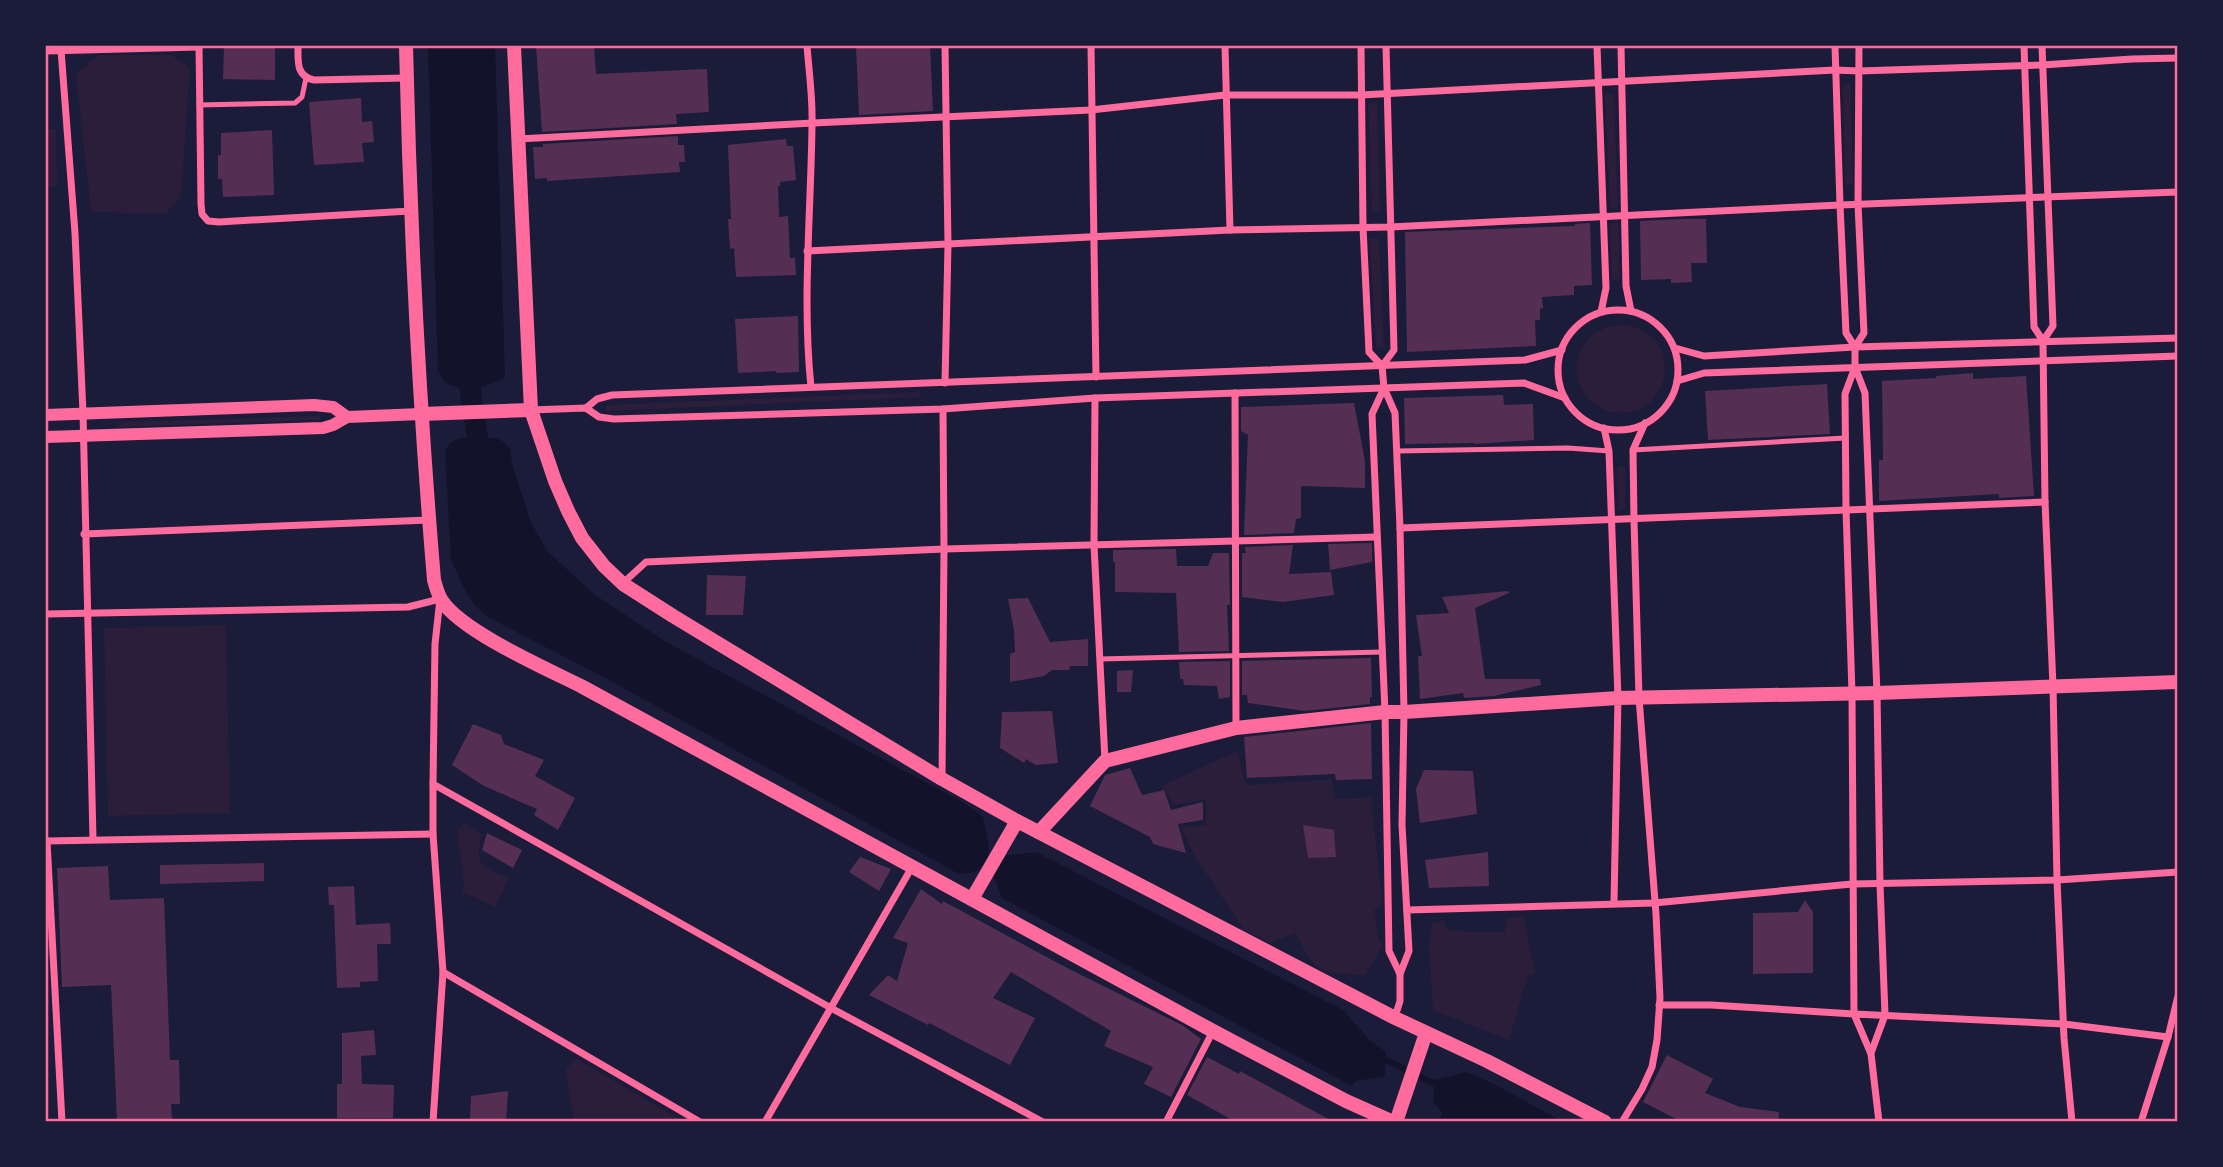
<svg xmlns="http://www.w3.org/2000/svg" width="2223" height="1167" viewBox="0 0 2223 1167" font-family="Inter,sans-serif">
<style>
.green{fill:#2a1e3b}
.water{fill:#12122b}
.pier{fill:#1b1b3a}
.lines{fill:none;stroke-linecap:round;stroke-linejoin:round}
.stream{stroke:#12122b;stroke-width:6}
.canal{stroke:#12122b;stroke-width:21}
.building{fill:#542f53}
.service{stroke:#ff6b9d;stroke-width:5}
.minor{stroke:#ff6b9d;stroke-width:7}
.tertiary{stroke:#ff6b9d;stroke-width:12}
.secondary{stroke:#ff6b9d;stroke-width:14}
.neatline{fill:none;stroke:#ff6b9d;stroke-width:2.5}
</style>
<rect width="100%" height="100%" fill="#1b1b3a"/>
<g class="green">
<path d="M 98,55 L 171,55 L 190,68 L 181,197 L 165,214 L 91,212 L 76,74 Z"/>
<path d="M 1843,84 L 1851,84 L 1853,184 L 1845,185 Z"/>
<path d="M 1605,94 L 1614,94 L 1618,207 L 1610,208 Z"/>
<path d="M 1368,103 L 1377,103 L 1380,211 L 1372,211 Z"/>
<path d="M 46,129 L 56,129 L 57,186 L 46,186 Z"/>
<path d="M 1610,223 L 1618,223 L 1620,279 L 1612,280 Z"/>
<path d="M 1379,238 L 1384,347 L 1376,348 L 1370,239 Z"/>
<circle cx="1621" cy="369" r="44"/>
<path d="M 920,392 L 921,397 L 606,411 L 606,405 Z"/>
<path d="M 320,416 L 320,420 L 118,427 L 118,422 Z"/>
<path d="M 1617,467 L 1625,467 L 1625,509 L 1618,509 Z"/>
<path d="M 226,625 L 230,813 L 108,816 L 104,628 Z"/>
<path d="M 1237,751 L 1246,785 L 1331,779 L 1335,799 L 1371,797 L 1381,890 L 1381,907 L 1374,910 L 1379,941 L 1383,945 L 1365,975 C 1317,973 1319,976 1295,933 L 1271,943 L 1245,931 L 1195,857 L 1181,827 L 1206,825 L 1206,799 L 1174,805 L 1161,786 Z"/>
<path d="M 465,824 L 482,835 C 473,865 483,869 509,878 L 495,907 L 462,892 L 464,882 L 457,829 Z"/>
<path d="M 1523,915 L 1535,974 L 1528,975 L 1509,1040 L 1433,1010 L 1429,949 L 1432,923 L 1443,920 L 1448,930 L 1471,932 L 1505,932 L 1506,919 Z"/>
<path d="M 575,1058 L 681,1120 L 681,1121 L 574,1121 L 566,1070 Z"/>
</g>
<g class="water">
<path d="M 428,46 L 495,46 L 505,377 C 492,387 464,392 448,384 C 442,381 441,375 438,370 Z"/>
<path d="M 464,438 L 497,438 L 504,442 L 510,449 L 512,464 L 531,523 L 548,552 L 595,595 L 668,643 L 964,803 L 983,817 C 986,834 997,860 976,871 C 972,873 964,873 959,874 L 613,682 L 486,616 L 474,604 L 466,592 L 451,560 L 445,452 C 449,442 453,440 464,438 Z"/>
<path d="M 1036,852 L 1343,1010 L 1370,1040 L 1386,1051 L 1385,1076 L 1352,1086 L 1002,898 L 994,877 L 1004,856 Z"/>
<path d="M 1467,1072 L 1498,1086 L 1561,1121 L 1443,1121 L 1440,1118 L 1442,1113 L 1433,1101 L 1435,1080 Z"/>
</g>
<path class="pier" d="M 1343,1010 L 1350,1014 L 1372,1037 L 1389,1050 L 1387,1079 L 1358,1088 L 1352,1086 L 1355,1081 L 1385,1076 L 1386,1052 L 1370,1040 Z"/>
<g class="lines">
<path class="stream" d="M 1380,1057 L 1439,1086"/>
<path class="canal" d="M 469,381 L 481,461"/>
</g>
<g class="building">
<path d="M 224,46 L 275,46 L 275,80 L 223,79 Z"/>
<path d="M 536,46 L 594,46 L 596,74 L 707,69 L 709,112 L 676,114 L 677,124 L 542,132 Z"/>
<path d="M 856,46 L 930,46 L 933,111 L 859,115 Z"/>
<path d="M 361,98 L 362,122 L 372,121 L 374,142 L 362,143 L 364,162 L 314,165 L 309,102 Z"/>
<path d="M 272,130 L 274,195 L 223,197 L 222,179 L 218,179 L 218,155 L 221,155 L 221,133 Z"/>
<path d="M 678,136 L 678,145 L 684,145 L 685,162 L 679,162 L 680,172 L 547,181 L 547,178 L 535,179 L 533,147 L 543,147 L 543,144 Z"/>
<path d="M 786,139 L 787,146 L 793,146 L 796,180 L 780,182 L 780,186 L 778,186 L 779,217 L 788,216 L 790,258 L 795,258 L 796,275 L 736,277 L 734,248 L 730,249 L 728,219 L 731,219 L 728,145 Z"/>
<path d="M 1683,219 L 1706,219 L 1707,263 L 1691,263 L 1692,282 L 1671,283 L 1671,279 L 1641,280 L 1640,221 Z"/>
<path d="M 1590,223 L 1592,285 L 1574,286 L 1574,295 L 1542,297 L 1543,308 L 1540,309 L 1540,320 L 1535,320 L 1536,346 L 1407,352 L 1405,232 L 1575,226 L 1575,224 Z"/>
<path d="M 798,316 L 799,372 L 776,373 L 776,371 L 738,373 L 735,319 Z"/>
<path d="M 1973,373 L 1973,379 L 2026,376 L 2034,496 L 1999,498 L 1999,494 L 1879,501 L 1879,460 L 1883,460 L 1882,381 L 1936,378 L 1936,376 Z"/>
<path d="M 1827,384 L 1830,434 L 1708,440 L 1705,391 Z"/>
<path d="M 1503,395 L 1504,405 L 1533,404 L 1534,440 L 1475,444 L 1474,443 L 1405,444 L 1404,398 Z"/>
<path d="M 1354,403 L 1365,461 L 1365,488 L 1301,486 L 1301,518 L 1296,519 L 1294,533 L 1244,535 L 1248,435 L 1241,431 L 1241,407 Z"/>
<path d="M 1372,543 L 1372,562 L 1330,570 L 1328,544 Z"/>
<path d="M 1293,545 L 1289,574 L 1331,572 L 1334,595 L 1283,602 L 1242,597 L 1242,553 L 1246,553 L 1245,547 Z"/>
<path d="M 1176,549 L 1177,566 L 1208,566 L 1213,553 L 1229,553 L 1230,605 L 1227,605 L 1229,651 L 1179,652 L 1176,593 L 1115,592 L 1115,562 L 1113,562 L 1113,550 Z"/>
<path d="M 707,575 L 746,576 L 743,615 L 706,615 Z"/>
<path d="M 1508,591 L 1509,593 L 1475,608 L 1485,679 L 1540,679 L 1541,685 L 1494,696 L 1464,698 L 1463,693 L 1420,699 L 1418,656 L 1422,656 L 1416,615 L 1449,613 L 1442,597 Z"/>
<path d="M 1028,598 L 1050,642 L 1088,639 L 1088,666 L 1070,666 L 1069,670 L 1052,670 L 1044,676 L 1010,682 L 1010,654 L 1015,652 L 1014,630 L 1008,599 Z"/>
<path d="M 1371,658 L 1372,697 L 1370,697 L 1370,704 L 1305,711 L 1248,703 L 1247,695 L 1242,695 L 1242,661 Z"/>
<path d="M 1230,661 L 1230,697 L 1219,699 L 1217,686 L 1184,685 L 1183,679 L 1180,679 L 1179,662 Z"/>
<path d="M 1133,670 L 1131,692 L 1117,692 L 1117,671 Z"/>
<path d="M 1052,711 L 1058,763 L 1036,765 L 1026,759 L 1024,763 L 1000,748 L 1002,712 Z"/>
<path d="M 1371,723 L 1372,779 L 1336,780 L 1335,774 L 1247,778 L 1244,737 Z"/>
<path d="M 473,724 L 501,735 L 504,744 L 544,760 L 535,776 L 575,798 L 558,830 L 534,815 L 537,809 L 484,786 L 452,765 Z"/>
<path d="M 1130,768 L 1142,795 L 1164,790 L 1171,810 L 1203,802 L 1203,820 L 1178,824 L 1186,853 L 1153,844 L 1150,837 L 1090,806 L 1105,775 Z"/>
<path d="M 1424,770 L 1473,771 L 1477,814 L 1420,823 L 1416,789 Z"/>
<path d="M 1303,825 L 1334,830 L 1336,857 L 1308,858 Z"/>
<path d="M 487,833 L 522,850 L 513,868 L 482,850 Z"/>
<path d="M 1488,852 L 1489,886 L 1429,888 L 1425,860 Z"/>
<path d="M 860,857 L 891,869 L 879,891 L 849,872 Z"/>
<path d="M 264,863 L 264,881 L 160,884 L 160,865 Z"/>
<path d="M 108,866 L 110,900 L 164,898 L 170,1060 L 179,1060 L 180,1104 L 171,1104 L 172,1120 L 117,1122 L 111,985 L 62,987 L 57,868 Z"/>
<path d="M 354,886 L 356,925 L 390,923 L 391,944 L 377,944 L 378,981 L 360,982 L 360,987 L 337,988 L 334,905 L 329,905 L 328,887 Z"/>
<path d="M 921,889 L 942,904 L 943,901 L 1069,969 L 1182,1025 L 1201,1039 L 1171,1097 L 1144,1084 L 1153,1067 L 1104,1046 L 1111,1031 L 1011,972 L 993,998 L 1035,1018 L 1010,1065 L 929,1023 L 928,1025 L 869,995 L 888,975 L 897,981 L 908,943 L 893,938 Z"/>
<path d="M 1805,900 L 1813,912 L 1813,973 L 1753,974 L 1753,913 L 1798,912 Z"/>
<path d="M 374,1030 L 376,1055 L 361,1056 L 362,1084 L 394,1085 L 393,1118 L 337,1118 L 337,1084 L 342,1084 L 342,1033 Z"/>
<path d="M 1667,1055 L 1713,1079 L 1705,1093 L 1740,1107 L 1779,1112 L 1778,1122 L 1682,1122 L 1643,1102 Z"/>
<path d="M 1207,1057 L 1239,1074 L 1240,1071 L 1334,1122 L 1236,1122 L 1187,1095 Z"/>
<path d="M 508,1091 L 506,1122 L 470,1122 L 471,1096 Z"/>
</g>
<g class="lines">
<g class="service">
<path d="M 199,105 L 295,103 L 302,97 L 306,78"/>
<path d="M 1633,450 L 1845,438"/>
<path d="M 1397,451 L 1568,448 L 1609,451"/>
<path d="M 1100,659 L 1382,652"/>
</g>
<g class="minor">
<path d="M 199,46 L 201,204 L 202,214 L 208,221 L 219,222 L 410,211"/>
<path d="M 298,46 C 298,62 296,76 314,80 L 406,78"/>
<path d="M 807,46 C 809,72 813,99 812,125 C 811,213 802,300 811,387"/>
<path d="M 945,46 L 948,245 L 945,383"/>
<path d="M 1091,46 L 1096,377"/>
<path d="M 1225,46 L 1230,230"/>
<path d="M 1361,46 L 1363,227 L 1369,352 L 1382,366 L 1384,388 L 1395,413 L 1400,528 L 1404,712 L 1402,825 L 1409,951 L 1400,974 L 1400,1001 L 1395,1017"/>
<path d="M 1597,46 L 1606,288 L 1601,312"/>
<path d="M 1621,46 L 1626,286 L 1631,311"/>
<path d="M 1835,46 L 1840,205 L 1846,333 L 1855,347"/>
<path d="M 1859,46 L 1858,204 L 1864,333 L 1855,347 L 1855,367 L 1845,394 L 1846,509 L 1852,693 L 1854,1014 L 1871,1054 L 1879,1122"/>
<path d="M 2024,46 L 2034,327 L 2043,341 L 2045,502 L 2053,686 L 2057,880 L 2064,1038 L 2072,1122"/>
<path d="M 2042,46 L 2053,326 L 2043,341"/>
<path d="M 61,50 L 75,233 L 83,413 L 93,839"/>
<path d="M 46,51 L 199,47"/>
<path d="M 518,139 L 813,123 L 1091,110 L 1225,95 L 1361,95 L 1835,70 L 1859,71 L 2042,65 L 2132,59 L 2178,58"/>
<path d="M 807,251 L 1230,230 L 1390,227 L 1840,205 L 2178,192"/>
<circle cx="1618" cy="370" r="60"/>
<path d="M 1675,348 L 1704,356 L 1855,347 L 2178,338"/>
<path d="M 1382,366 L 1394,350 L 1386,46"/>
<path d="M 1855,367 L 1865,393 L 1877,693 L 1880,884 L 1885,1015 L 1871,1053"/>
<path d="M 1677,381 L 1704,373 L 2178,356"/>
<path d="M 1384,388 L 1372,414 L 1385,712 L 1389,951 L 1400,974"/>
<path d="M 1235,393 L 1236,728"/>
<path d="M 1095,398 L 1094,545 L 1105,761"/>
<path d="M 586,408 L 597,399 L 612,395 L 1525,360 L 1562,350"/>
<path d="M 531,410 L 586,408 L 599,417 L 614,419 L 943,409 L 1095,398 L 1524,383 L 1565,398"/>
<path d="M 1604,428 L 1609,451 L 1618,698 L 1614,902"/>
<path d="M 1400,528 L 2045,502"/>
<path d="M 84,534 L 429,520"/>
<path d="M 623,583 L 646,562 L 944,549 L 1376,537"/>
<path d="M 46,614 L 408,607 L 440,599 L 435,644 L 433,784 L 831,1008 L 1043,1122"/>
<path d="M 942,779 L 944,549 L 943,409"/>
<path d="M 46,841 L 433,834"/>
<path d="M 47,841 L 62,1122"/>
<path d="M 1407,910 L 1654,903 L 1852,884 L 2057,880 L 2178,872"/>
<path d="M 443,972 L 700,1122"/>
<path d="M 1659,1005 L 1711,1005 L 1854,1014 L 2064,1024 L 2168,1037"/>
<path d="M 433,1122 L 443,972 L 433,834 L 433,784"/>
<path d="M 765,1122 L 912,867"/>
<path d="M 1166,1122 L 1213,1031"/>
<path d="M 1622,1122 L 1642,1089 L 1652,1067 L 1657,1040 L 1660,998 L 1656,914 L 1639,698 L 1634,520 L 1633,450 L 1645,423"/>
<path d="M 2141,1122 L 2168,1037 L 2178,996"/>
</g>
<g class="tertiary">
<path d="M 46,415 L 314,405 L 333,407 L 347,417"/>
<path d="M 46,437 L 323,428 L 333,425 L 347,417 L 421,414"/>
</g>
<g class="secondary">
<path d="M 406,46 C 410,224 419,402 434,580 C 436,587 438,595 442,601 C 463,632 545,668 581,686 L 1213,1031 L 1346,1101 L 1393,1122"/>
<path d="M 514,46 L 531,410 L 555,481 L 568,511 L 582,538 L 604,566 L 623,584 L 673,616 L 942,779 L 1017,821 L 1395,1018 L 1487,1061 L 1605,1122"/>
<path d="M 421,414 L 531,410"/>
<path d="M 1039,832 L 1105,761 L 1236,728 L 1385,712 L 1404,712 L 1618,698 L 1877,693 L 2178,682"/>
<path d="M 972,899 L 1017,821"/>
<path d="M 1396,1122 L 1426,1033"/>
</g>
</g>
<rect width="2223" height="1167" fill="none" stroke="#1b1b3a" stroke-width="94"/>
<rect x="47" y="47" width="2129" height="1073" class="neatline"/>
</svg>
